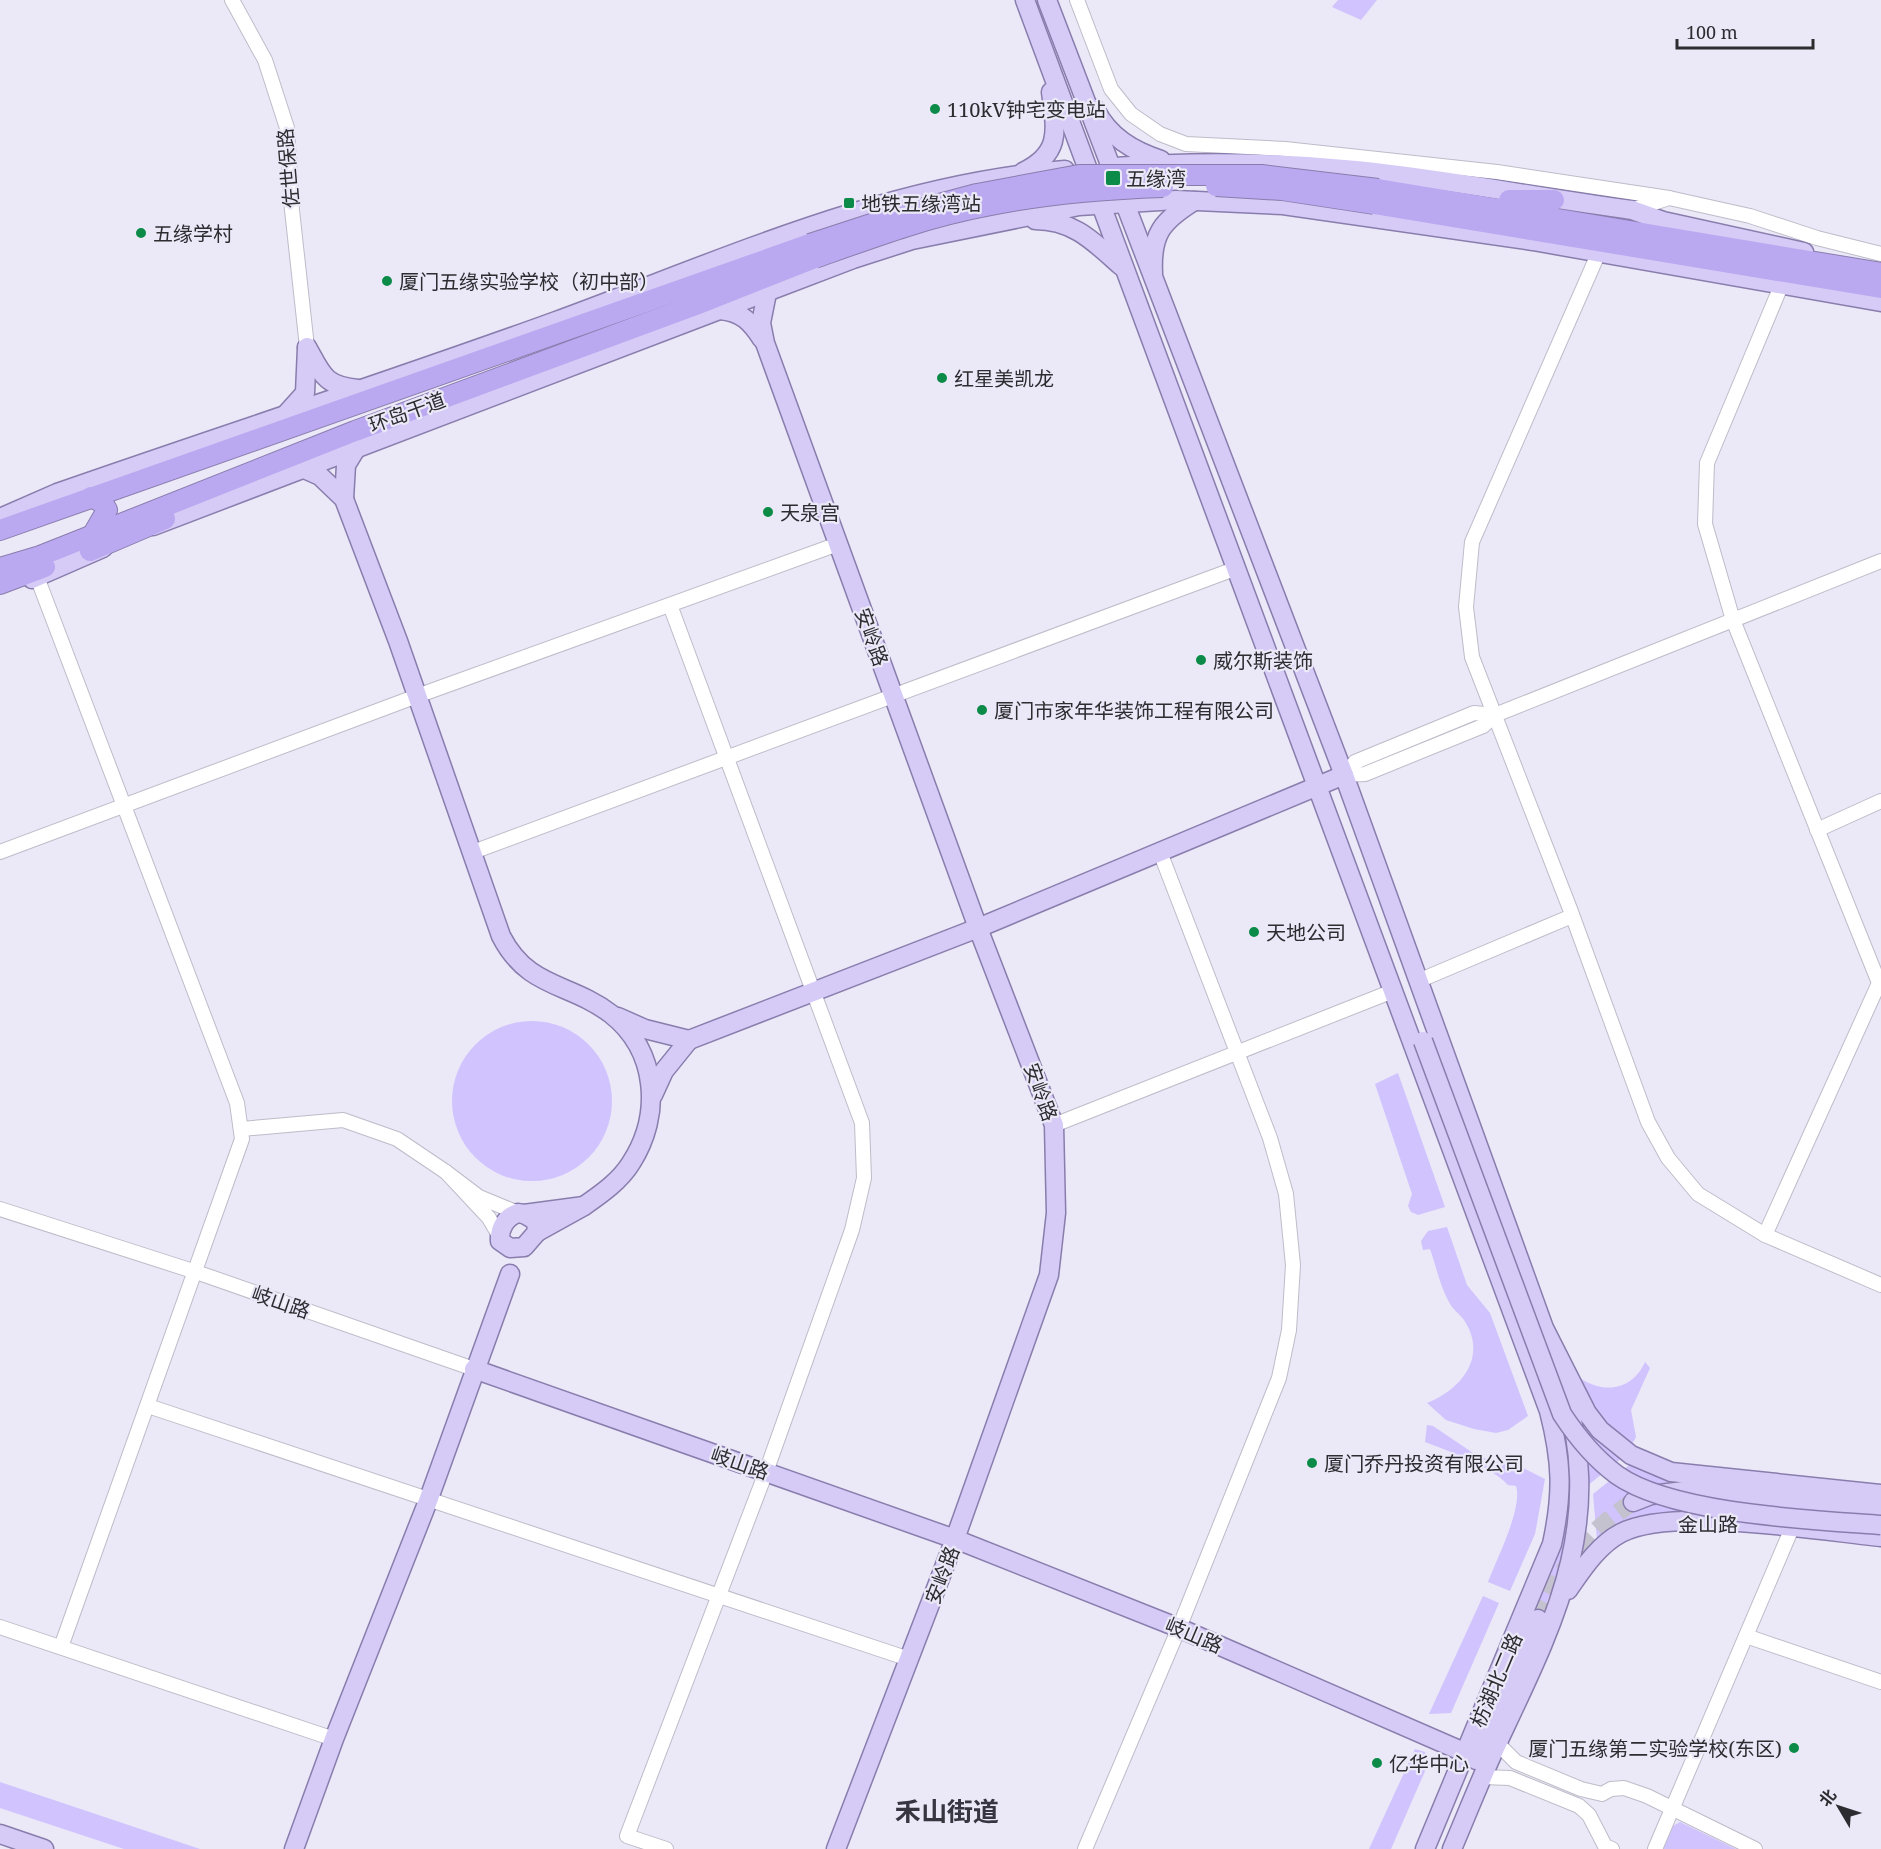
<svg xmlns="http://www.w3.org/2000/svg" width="1881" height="1849" viewBox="0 0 1881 1849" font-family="'Noto Serif','Noto Sans SC',serif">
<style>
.green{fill:#d1c3fe}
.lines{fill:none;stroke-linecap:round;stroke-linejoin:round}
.major-tunnel{stroke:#c5c2cf;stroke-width:18;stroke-dasharray:18 9;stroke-linecap:butt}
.minor-casing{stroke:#bebcc9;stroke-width:16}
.major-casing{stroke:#897dad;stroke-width:21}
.highway-casing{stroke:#897dad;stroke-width:22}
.minor{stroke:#fff;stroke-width:14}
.major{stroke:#d6cbf6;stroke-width:18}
.highway{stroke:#baa8f0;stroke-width:20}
.major-bridge-casing{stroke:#897dad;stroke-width:21;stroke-linecap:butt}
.highway-bridge-casing{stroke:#897dad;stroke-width:22;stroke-linecap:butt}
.major-bridge{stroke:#d6cbf6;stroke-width:18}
.highway-bridge{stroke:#baa8f0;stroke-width:20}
.poi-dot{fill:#0b8b47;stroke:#ebe8f7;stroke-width:2}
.labels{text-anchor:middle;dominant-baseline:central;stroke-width:4.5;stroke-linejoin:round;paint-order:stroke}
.poi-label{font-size:20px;fill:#2d2c31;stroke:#ebe8f7;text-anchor:start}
.street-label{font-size:20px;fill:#2d2c31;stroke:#ebe8f7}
.district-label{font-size:26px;font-weight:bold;fill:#373540;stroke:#ebe8f7}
</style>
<rect width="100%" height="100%" fill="#ebe8f7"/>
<g class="green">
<path d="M 1338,0 L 1377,0 L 1361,20 L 1332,7 Z"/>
<circle cx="532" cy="1101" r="80"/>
<path d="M 1398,1073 L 1445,1207 L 1418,1215 L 1411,1212 L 1408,1206 L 1412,1194 L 1375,1084 Z"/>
<path d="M 1447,1227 L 1467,1285 L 1490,1313 L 1528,1416 L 1508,1430 L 1496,1433 L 1474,1429 L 1446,1420 L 1427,1403 C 1462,1389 1488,1356 1464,1320 C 1460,1314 1452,1309 1449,1302 C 1440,1286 1436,1266 1430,1249 L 1423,1250 L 1421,1241 L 1428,1231 Z"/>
<path d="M 1645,1362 L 1650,1368 L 1631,1410 L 1636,1437 L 1631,1446 C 1602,1424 1592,1406 1576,1375 C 1599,1394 1631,1393 1645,1362 Z"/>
<path d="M 1582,1420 L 1623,1457 L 1587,1486 L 1588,1462 Z"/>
<path d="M 1427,1425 L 1433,1426 L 1479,1457 L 1515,1464 L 1545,1479 L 1535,1534 L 1510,1591 L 1488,1582 C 1497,1558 1523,1508 1516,1486 L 1508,1485 C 1492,1467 1449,1451 1425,1442 Z"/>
<path d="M 1633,1462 L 1705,1482 L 1663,1483 L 1631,1489 L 1657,1500 L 1735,1514 C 1685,1511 1638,1507 1597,1540 L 1593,1494 Z"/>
<path d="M 1568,1497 L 1575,1497 L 1560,1570 L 1541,1616 L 1529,1611 Z"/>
<path d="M 1483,1596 L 1499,1603 L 1451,1713 L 1429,1714 Z"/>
<path d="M 1415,1749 L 1425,1752 L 1429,1762 L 1391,1849 L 1369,1849 Z"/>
<path d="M 0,1782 L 200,1849 L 124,1849 L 0,1808 Z"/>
<path d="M 1680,1822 L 1736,1849 L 1663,1849 L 1671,1827 Z"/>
</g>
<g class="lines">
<path class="major-tunnel" d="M 1538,1619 C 1563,1567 1584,1534 1633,1502"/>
<defs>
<g id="minor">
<path d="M 232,0 L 265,60 L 287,128 L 292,210 L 307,347"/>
<path d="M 1077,0 L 1111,89 L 1131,114 L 1160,134 L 1186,144 L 1285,149 L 1497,172 L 1669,198"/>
<path d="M 1632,210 L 1669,198 L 1750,216 L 1817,238 L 1881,254"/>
<path d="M 1599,252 L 1472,542 L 1466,607 L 1472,657 L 1570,909 L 1648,1122 L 1668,1158 L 1698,1194 L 1765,1235 L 1881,1285"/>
<path d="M 37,577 L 237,1103 L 242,1139 L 61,1647"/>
<path d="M 1344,775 L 1365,774 L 1483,726 L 1495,715 L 1881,561"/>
<path d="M 1344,775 L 1355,762 L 1474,713 L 1495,715"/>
<path d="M 1817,830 L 1881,801"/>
<path d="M 0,852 L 417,696 L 838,544"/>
<path d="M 473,852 L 1237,568"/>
<path d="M 1418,981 L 1572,916"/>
<path d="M 1054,1125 L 1393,991"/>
<path d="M 241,1129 L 343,1120 L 397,1139 L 446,1172"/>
<path d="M 0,1209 L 196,1272 L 474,1369"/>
<path d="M 1765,1235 L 1879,983 L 1733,620 L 1705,524 L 1707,463 L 1781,286"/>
<path d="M 500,1237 L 489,1218 L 446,1172 L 479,1197 L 518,1213"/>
<path d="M 148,1406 L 909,1659"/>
<path d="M 0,1627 L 334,1739"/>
<path d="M 1746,1636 L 1881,1682"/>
<path d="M 1497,1743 L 1516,1762 L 1581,1789 L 1602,1794 L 1611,1789 L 1624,1788 L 1647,1796 L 1755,1849"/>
<path d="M 1482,1777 L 1510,1778 L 1579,1806 L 1589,1815 L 1605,1846 L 1612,1849"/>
<path d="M 666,1849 L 627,1836 L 766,1472 L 852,1230 L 864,1178 L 862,1123 L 670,605"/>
<path d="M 1085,1849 L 1179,1628 L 1279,1378 L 1289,1330 L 1293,1265 L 1286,1194 L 1270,1138 L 1160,852"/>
<path d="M 1655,1849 L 1792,1528"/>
</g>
<g id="major">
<path d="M 1025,0 L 1549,1411 C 1562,1462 1563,1493 1552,1544 L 1425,1849"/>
<path d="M 1047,0 L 1344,775 L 1544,1328 L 1587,1413 L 1600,1430 L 1631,1455 L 1671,1472 L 1881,1494"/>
<path d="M 1095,109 C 1109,137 1133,151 1161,160"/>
<path d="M 1114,167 C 1194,161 1275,162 1356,170 C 1448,179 1540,198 1632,210 L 1663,221 L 1804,252"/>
<path d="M 1023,172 C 1062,153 1056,130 1051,92"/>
<path d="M 1035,220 C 1074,220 1094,242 1121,266"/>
<path d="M 1153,273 C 1151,234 1162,221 1194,201"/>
<path d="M 767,293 L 761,323 L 765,343 L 978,928 L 1054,1125 L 1056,1213 L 1049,1275 L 955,1539 L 836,1849"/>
<path d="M 720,310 C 742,312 751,322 762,339"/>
<path d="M 307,347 C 322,374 324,386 358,389"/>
<path d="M 287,413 L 305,393 L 307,348"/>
<path d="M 302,468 L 320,476 L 344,499 L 398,641 L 501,936 C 528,989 569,982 611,1014 C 658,1051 662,1115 631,1163 C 620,1181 601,1194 584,1206"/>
<path d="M 344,499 L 346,465 L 357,447"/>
<path d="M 0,518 L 57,493 C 223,435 391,381 556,321 C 720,261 889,183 1065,170"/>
<path d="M 153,526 L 853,259 L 912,240 L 1079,206 L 1176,200 L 1283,205 L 1533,241 L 1881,302"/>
<path d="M 32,579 L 103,548"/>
<path d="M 618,1017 L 645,1029 L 689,1040 L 664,1071 L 653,1095"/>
<path d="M 689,1040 L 978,928 L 1344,775"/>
<path d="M 518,1213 L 524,1214 L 536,1221 L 537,1232 L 524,1247 L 510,1248 L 500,1241 C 499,1228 506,1217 518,1213 Z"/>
<path d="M 524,1214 L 584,1206 L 537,1232"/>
<path d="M 474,1369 L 955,1539 L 1179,1628 L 1466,1753"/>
<path d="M 1633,1502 L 1651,1495 L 1684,1491 L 1881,1507"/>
<path d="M 1568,1590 C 1582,1570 1598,1545 1621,1533 C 1672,1506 1821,1531 1881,1537"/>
<path d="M 1476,1760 L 1538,1619"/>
<path d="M 0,1834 L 44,1849"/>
<path d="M 294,1849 L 334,1739 L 428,1501 L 510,1274"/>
<path d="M 1452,1849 C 1467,1814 1481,1778 1497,1744 C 1554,1623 1607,1523 1563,1386"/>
</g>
<g id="highway">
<path d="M 1378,189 L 1881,273"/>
<path d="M 1509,200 L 1554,200"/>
<path d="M 1374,204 L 1881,288"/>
<path d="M 91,497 L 103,503 L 107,510 L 92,536"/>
<path d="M 0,530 L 810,244"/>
<path d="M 90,551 L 165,519"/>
<path d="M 0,568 L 40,556 L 355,431 L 698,304 L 815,258"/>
<path d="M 0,584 L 45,567"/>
</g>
</defs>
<use href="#minor" class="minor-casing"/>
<use href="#major" class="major-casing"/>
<use href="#highway" class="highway-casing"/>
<use href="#minor" class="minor"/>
<use href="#major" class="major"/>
<use href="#highway" class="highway"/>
<defs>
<path id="major-bridge" d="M 1423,1041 L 1562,1414 C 1577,1437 1594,1458 1617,1475 C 1672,1514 1813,1520 1881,1525"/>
<g id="highway-bridge">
<path d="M 1216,186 L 1282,190 L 1374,204"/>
<path d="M 810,244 L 902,214 L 977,194 L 1079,175 L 1262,175 L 1378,189"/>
<path d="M 815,258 C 871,238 927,217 986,206 C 1044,194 1103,189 1163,187"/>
</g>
</defs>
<use href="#major-bridge" class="major-bridge-casing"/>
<use href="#highway-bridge" class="highway-bridge-casing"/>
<use href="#major-bridge" class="major-bridge"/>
<use href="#highway-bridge" class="highway-bridge"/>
</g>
<g class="poi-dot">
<circle cx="935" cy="109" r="6"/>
<rect x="1105" y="170" width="16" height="16" rx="3"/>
<rect x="843" y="197" width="12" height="12" rx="3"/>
<circle cx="141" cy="233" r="6"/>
<circle cx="387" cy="281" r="6"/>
<circle cx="942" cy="378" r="6"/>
<circle cx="768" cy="512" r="6"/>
<circle cx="1201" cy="660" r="6"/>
<circle cx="982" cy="710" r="6"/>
<circle cx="1254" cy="932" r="6"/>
<circle cx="1312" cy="1463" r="6"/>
<circle cx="1794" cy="1748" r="6"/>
<circle cx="1377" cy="1763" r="6"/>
</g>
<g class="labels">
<g class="poi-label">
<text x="947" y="109">110kV钟宅变电站</text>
<text x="1126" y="178">五缘湾</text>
<text x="861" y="203">地铁五缘湾站</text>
<text x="153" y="233">五缘学村</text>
<text x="399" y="281">厦门五缘实验学校（初中部）</text>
<text x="954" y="378">红星美凯龙</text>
<text x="780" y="512">天泉宫</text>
<text x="1213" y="660">威尔斯装饰</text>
<text x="994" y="710">厦门市家年华装饰工程有限公司</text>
<text x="1266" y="932">天地公司</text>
<text x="1324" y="1463">厦门乔丹投资有限公司</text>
<text x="1782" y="1748" text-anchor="end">厦门五缘第二实验学校(东区)</text>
<text x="1389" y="1763">亿华中心</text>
</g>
<g class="street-label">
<text transform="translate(288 168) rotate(-95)">佐世保路</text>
<text transform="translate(407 412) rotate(-20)">环岛干道</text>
<text transform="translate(872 637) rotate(70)">安岭路</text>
<text transform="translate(1041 1092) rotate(70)">安岭路</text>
<text transform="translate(281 1302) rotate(19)">岐山路</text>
<text transform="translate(740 1463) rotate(19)">岐山路</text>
<text x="1708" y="1524">金山路</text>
<text transform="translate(942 1575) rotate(-69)">安岭路</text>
<text transform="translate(1194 1635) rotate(23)">岐山路</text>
<text transform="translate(1496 1680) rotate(-67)">枋湖北二路</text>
</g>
<g class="district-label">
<text x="947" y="1811">禾山街道</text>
</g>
</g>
<g transform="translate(1839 1807) rotate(309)" stroke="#ebe8f7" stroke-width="4.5" paint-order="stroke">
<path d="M0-4.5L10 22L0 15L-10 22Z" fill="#2d2c31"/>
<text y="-9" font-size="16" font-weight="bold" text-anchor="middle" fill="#2d2c31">北</text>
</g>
<path d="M1677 39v9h136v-9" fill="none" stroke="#2d2c31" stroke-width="3"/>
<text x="1686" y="39" font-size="18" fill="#2d2c31" stroke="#ebe8f7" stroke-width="4.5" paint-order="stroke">100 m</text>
</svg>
